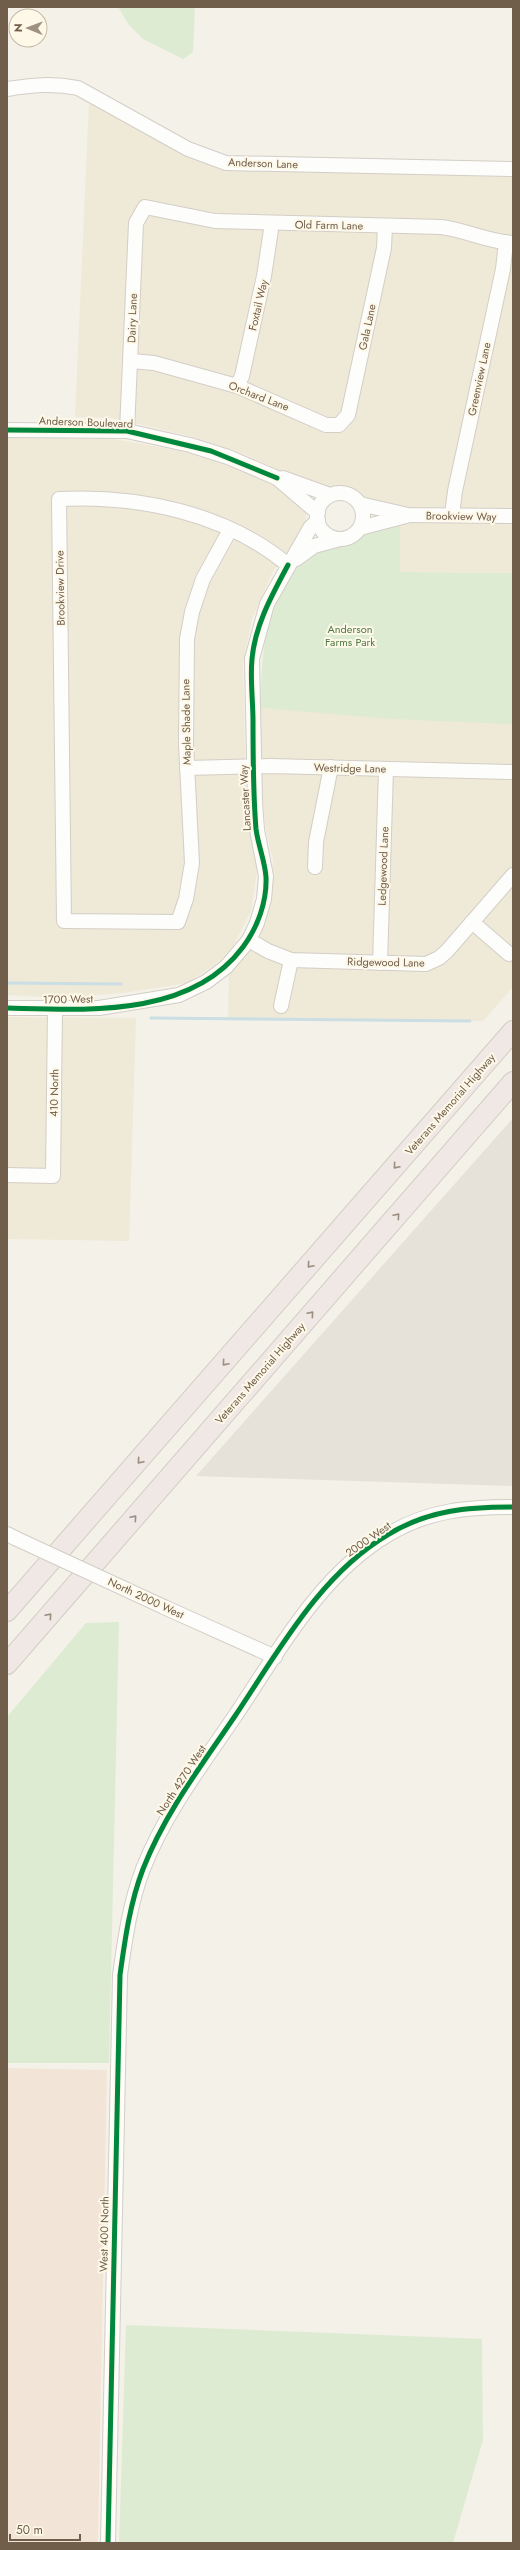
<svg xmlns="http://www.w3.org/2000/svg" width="520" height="2550" viewBox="0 0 520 2550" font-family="Jost,sans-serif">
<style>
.residential{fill:#efe9d8}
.commercial{fill:#f2e5d8}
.industrial{fill:#e6e2d9}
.green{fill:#ddebd3}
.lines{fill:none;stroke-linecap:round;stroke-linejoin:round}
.stream{stroke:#cadee4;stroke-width:3}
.minor-casing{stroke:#d3cec6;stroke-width:16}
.highway-casing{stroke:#d3cdc5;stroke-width:22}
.minor{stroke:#fdfdfc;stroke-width:14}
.highway{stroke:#efe8e4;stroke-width:20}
.minor-bridge-casing{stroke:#d3cec6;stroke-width:16;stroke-linecap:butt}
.minor-bridge{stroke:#fdfdfc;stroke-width:14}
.cycleway-casing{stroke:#fef8e8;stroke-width:8}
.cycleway{stroke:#00873e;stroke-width:5}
.oneway{stroke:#9c8e80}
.labels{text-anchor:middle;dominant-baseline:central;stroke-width:4;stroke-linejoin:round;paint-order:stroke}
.street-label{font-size:11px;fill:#705d4a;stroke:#fef8e8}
.park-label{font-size:11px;fill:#4e7a46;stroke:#fef8e8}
</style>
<rect width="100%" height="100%" fill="#f4f1e8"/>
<g class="residential">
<path d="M 89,102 L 224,168 L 513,177 L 513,573 L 399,572 L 400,522 L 355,491 L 342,487 L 328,490 L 315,488 L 246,455 L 190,436 L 112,418 L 75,417 Z"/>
<path d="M 7,438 L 114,439 L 177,450 L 233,467 L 275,485 L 303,505 L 306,512 L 306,527 L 295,547 L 273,571 L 252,619 L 243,664 L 247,824 L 255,852 L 257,871 L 251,911 L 233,947 L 218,962 L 188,983 L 123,993 L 60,998 L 7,995 Z"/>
<path d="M 261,708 L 513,723 L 513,987 L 483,1021 L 228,1019 L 229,974 L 242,960 L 261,930 L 272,893 L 273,860 L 266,831 L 261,783 Z"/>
<path d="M 7,1017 L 136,1018 L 129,1241 L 7,1239 Z"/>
</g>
<path class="commercial" d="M 7,2068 L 107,2070 L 98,2543 L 7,2543 Z"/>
<path class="industrial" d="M 513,1118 L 513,1486 L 196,1476 Z"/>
<g class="green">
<path d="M 118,7 L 195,7 L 193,52 L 183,59 L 143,39 L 129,25 Z"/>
<path d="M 400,522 L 400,572 L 513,573 L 513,724 L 392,719 L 261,708 C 261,659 264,589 308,556 C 319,547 339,545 351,541 C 356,539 360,535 365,533 C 376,529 388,526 400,522 Z"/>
<path d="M 119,1622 L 109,2063 L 7,2063 L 7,1717 L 86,1623 Z"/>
<path d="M 126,2325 L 482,2339 L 483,2440 L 453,2543 L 119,2543 Z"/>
</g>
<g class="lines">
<g class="stream">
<path d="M 7,983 L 121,984"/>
<path d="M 151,1018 L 470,1021"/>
</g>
<defs>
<g id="minor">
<path d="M 7,89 C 32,85 53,83 78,88 L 188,149 L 226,163 L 513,169"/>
<path d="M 131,361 L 154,363 L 237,386 L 326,425 L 339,425 L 348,415 L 384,248 L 385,226"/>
<path d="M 237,386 L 242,376 L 264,276 L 272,223"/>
<path d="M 7,430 L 127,431 L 190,445 L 228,457 L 277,478 L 318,513"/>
<path d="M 127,431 L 136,223 L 145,207 L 215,221 L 441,227 C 466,230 488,242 513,243"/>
<path d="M 283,478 L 330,495"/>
<circle cx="340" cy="516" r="23"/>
<path d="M 360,504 L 408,515 L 513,516"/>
<path d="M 452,515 L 455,491 L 503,269 L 506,242"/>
<path d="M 360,528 L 406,516"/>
<path d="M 230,530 L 203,579 L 192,612 L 187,639 L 186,744 L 192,863 L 186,899 L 178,922 L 64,921 L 59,499 C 138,495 226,513 288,565"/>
<path d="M 296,559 L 314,546 L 340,539"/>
<path d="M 187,768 L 270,766 L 513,772"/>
<path d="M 315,867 L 316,842 L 331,767"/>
<path d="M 472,922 L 509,954"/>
<path d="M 249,940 L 268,951 L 291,960 L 426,964 L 439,958 L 447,951 L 513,875"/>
<path d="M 380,963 L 386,769"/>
<path d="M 281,1006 L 291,960"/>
<path d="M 7,1008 L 99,1008 L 179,995 L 206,982 L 226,967 L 249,940 L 257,923 L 264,899 L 266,876 L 257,830 L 255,802 L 252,659 L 267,604 L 310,528 L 318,520"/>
<path d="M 7,1175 L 53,1176 L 55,1009"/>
<path d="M 7,1534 L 17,1539"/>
<path d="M 164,1607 L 275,1657"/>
<path d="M 108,2543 L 120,1975 C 125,1939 130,1903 143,1869 C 165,1813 201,1766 235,1716 C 278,1652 320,1574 389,1534 C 429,1510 468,1507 513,1507"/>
</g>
<g id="highway">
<path d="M 7,1611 L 513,1031"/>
<path d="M 7,1664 L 513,1082"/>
</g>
</defs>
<use href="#minor" class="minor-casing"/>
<use href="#highway" class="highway-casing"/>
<use href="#minor" class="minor"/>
<use href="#highway" class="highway"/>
<defs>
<path id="minor-bridge" d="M 17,1539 L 164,1607"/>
</defs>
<use href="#minor-bridge" class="minor-bridge-casing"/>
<use href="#minor-bridge" class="minor-bridge"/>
<defs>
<g id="cycleway">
<path d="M 7,430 L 127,431 L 211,451 L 277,478"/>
<path d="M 7,1008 C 87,1010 190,1018 243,947 C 258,927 267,901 266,877 C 265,861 258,845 256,829 C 253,793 253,757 253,721 C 253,701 250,679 252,659 C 255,625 272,595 288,565"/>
<path d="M 108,2543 L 120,1975 C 125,1939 130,1903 143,1869 C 165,1813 201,1766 235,1716 C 278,1652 320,1574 389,1534 C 429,1510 468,1507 513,1507"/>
</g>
</defs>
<use href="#cycleway" class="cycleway-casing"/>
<use href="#cycleway" class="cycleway"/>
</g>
<defs><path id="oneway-chevron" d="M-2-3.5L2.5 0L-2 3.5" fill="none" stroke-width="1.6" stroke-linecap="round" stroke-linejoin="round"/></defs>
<g class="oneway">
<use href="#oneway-chevron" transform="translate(396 1166) rotate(131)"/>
<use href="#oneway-chevron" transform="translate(397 1216) rotate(-49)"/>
<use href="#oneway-chevron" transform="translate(310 1265) rotate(131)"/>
<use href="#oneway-chevron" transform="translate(311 1314) rotate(-49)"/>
<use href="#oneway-chevron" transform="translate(225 1363) rotate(131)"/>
<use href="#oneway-chevron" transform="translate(140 1461) rotate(131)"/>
<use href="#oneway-chevron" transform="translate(134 1518) rotate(-49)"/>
<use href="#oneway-chevron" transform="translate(49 1616) rotate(-49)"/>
</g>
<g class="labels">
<g class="street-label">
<text transform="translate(263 163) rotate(2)">Anderson Lane</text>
<text transform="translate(329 225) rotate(1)">Old Farm Lane</text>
<text transform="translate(258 305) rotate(-77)">Foxtail Way</text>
<text transform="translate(132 318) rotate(-88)">Dairy Lane</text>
<text transform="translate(367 327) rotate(-78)">Gala Lane</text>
<text transform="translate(479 379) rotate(-78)">Greenview Lane</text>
<text transform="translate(259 396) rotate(21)">Orchard Lane</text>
<text transform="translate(86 422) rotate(2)">Anderson Boulevard</text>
<text transform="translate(461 516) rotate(1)">Brookview Way</text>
<text transform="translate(60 588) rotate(-91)">Brookview Drive</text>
<text transform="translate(186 722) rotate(-91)">Maple Shade Lane</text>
<text transform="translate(350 768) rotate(1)">Westridge Lane</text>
<text transform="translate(245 798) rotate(-93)">Lancaster Way</text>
<text transform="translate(383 866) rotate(-88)">Ledgewood Lane</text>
<text transform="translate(386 962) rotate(1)">Ridgewood Lane</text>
<text transform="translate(68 999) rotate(-1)">1700 West</text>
<text transform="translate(54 1093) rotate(-89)">410 North</text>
<text transform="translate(450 1104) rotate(-49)">Veterans Memorial Highway</text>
<text transform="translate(260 1373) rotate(-49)">Veterans Memorial Highway</text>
<text transform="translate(368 1539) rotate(-35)">2000 West</text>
<text transform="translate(146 1598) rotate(25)">North 2000 West</text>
<text transform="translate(181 1780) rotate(-57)">North 4270 West</text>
<text transform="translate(104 2234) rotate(-89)">West 400 North</text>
</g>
<g class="park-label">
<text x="350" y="629">Anderson<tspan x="350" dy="13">Farms Park</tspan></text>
</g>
</g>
<rect width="520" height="2550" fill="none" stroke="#705d4a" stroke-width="16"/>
<g transform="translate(28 28) rotate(271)"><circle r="19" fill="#fef8e8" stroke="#c5baa9"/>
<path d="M0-3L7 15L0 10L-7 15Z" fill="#9e9181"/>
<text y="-6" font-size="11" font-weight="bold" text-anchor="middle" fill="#705d4a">N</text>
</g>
<path d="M10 2534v6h70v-6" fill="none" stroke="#705d4a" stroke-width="2"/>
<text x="16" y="2534" font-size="12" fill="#705d4a" stroke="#fef8e8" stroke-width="3" paint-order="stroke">50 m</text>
</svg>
